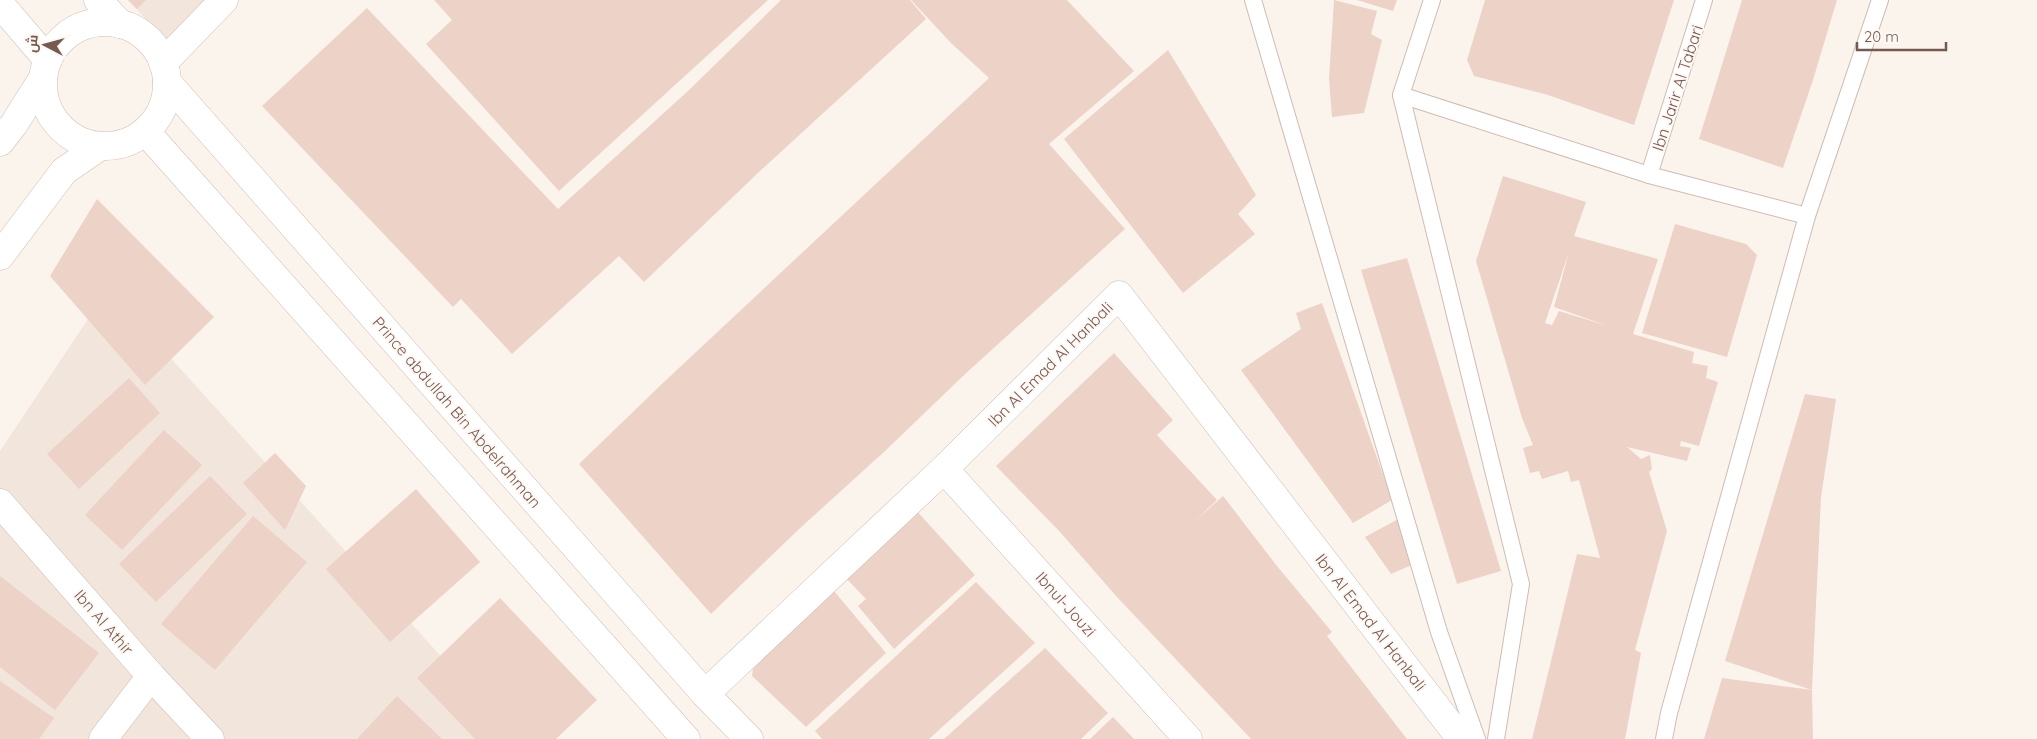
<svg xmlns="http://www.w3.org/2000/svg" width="2037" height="739" viewBox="0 0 2037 739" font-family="Quicksand,Cairo,sans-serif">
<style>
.residential{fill:#f2e5dc}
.building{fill:#edd2c8;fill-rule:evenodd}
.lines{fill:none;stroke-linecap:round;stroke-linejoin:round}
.lane-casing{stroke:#cdbcb4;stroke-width:18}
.street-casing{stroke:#cdbcb4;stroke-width:29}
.secondary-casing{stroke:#d2bdb4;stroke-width:29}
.lane{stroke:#fff;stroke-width:16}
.street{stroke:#fff;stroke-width:28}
.secondary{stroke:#fff;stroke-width:28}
.labels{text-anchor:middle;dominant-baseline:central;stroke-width:4;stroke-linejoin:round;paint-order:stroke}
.street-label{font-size:16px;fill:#755a52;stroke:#fef8f4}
</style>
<rect width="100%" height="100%" fill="#fbf4ed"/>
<g class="residential">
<path d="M 128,0 L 216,0 L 172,48 Z"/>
<path d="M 108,289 L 516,739 L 0,739 L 0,451 Z"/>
</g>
<g class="building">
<path d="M 128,0 L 146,0 L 137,9 Z"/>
<path d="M 434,0 L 768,0 L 559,191 L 426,44 L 452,20 Z"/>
<path d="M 781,0 L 910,0 L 926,19 L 760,171 L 644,282 L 619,256 L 512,354 L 461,299 L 453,307 L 262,106 L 367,8 L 558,209 L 688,91 Z"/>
<path d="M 911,0 L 1067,0 L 1134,71 L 1049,144 L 1125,229 L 963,376 L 885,451 L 798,530 L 711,614 L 579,464 L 665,381 L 989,78 L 951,43 Z"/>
<path d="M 1334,0 L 1377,11 L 1371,34 L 1382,40 L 1364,113 L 1332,117 L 1329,79 Z"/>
<path d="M 1357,0 L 1397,0 L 1393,11 Z"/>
<path d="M 1485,0 L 1674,0 L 1634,125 L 1548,95 L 1474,76 L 1467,60 Z"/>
<path d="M 1742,0 L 1837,0 L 1813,80 L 1783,168 L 1699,139 Z"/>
<path d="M 1168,50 L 1256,195 L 1238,214 L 1255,234 L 1183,293 L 1064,139 Z"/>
<path d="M 1503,176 L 1586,202 L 1574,236 L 1658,259 L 1633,334 L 1694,352 L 1692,363 L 1708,366 L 1706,378 L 1718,382 L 1699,446 L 1681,441 L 1680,446 L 1691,448 L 1687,461 L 1627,447 L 1641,459 L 1650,455 L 1652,469 L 1649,472 L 1667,531 L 1635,650 L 1641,653 L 1625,739 L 1532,739 L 1577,554 L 1600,558 L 1579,480 L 1571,482 L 1568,471 L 1542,479 L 1539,471 L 1530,473 L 1523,448 L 1533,445 L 1522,418 L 1476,261 ZM 1569,252 L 1554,307 L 1608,326 L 1559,311 L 1552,325 L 1545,323 Z"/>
<path d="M 97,199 L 214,317 L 145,385 L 50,276 Z"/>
<path d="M 1675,224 L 1746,244 L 1757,255 L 1727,357 L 1642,333 Z"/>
<path d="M 1407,258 L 1501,571 L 1457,584 L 1361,270 Z"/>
<path d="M 1322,303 L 1392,500 L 1353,523 L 1241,370 L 1301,329 L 1296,313 Z"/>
<path d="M 1114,353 L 1173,420 L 1157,435 L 1217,500 L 1193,523 L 1223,496 L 1277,566 L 1332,632 L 1327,636 L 1407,739 L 1251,739 L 1117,597 L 1060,532 L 996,466 Z"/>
<path d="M 129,378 L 160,413 L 79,489 L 47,454 Z"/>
<path d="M 1805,394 L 1836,399 L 1821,497 L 1812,690 L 1725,661 Z"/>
<path d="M 164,430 L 202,465 L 122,550 L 85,515 Z"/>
<path d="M 275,453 L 306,486 L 285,530 L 243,483 Z"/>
<path d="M 210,476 L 247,514 L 156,602 L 119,564 Z"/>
<path d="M 416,489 L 480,562 L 390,642 L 326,569 Z"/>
<path d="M 914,508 L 975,575 L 894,649 L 858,606 L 866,599 L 842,574 Z"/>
<path d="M 253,516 L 307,562 L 215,670 L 161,624 Z"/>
<path d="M 1400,518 L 1416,563 L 1391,574 L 1365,537 Z"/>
<path d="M 0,576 L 99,653 L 55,710 L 0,667 Z"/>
<path d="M 976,582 L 1035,643 L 929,739 L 822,739 L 815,731 Z"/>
<path d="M 829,585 L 886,653 L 806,727 L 752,676 L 755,651 Z"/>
<path d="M 500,598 L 597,700 L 556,739 L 475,739 L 417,678 Z"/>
<path d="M 1045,648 L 1108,713 L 1081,739 L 944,739 Z"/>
<path d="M 1722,678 L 1812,690 L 1813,739 L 1704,739 Z"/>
<path d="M 0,681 L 54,718 L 39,739 L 0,739 Z"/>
<path d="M 397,696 L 442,739 L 357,739 Z"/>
<path d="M 1113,717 L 1134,739 L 1090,739 Z"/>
</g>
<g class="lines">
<defs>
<g id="lane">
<path d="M 1253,0 L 1439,632 L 1477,739"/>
<path d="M 1432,0 L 1401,95 L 1521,584 L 1496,739"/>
<path d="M 1401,95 L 1649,175 L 1807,216"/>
<path d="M 1649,175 L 1704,0"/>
<path d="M 1664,739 L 1669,713 L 1807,216 L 1880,0"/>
</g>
<g id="street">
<path d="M 163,63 L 224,0"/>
<path d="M 944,469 L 1188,739"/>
<path d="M 0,503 L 151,676 L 210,739"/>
<path d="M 705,694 L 944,469 L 1119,295 L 1461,739"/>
<path d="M 103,739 L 151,676"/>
</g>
<g id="secondary">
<path d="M 98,0 L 120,24"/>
<path d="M 0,4 L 48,60"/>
<circle cx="105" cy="84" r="62"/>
<path d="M 167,82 L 705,694 L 749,739"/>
<path d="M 146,132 L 686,739"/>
<path d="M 0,142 L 14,124 L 43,78"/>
<path d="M 0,256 L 64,171 L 99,147"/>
</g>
</defs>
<use href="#lane" class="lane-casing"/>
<use href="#street" class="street-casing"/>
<use href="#secondary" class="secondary-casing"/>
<use href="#lane" class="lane"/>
<use href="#street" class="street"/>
<use href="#secondary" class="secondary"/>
</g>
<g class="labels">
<g class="street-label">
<text transform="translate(1677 88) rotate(-72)">Ibn Jarir Al Tabari</text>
<text transform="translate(1050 364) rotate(-45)">Ibn Al Emad Al Hanbali</text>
<text transform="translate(457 412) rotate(49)">Prince abdullah Bin Abdelrahman</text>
<text transform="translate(1066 604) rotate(48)">Ibnul-Jouzi</text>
<text transform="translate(104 622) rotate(49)">Ibn Al Athir</text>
<text transform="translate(1371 622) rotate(52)">Ibn Al Emad Al Hanbali</text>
</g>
</g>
<g transform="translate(45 45) rotate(276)" stroke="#fef8f4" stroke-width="4" paint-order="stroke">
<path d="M0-4L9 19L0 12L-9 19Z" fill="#755a52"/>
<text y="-8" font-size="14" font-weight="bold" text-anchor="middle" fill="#755a52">ش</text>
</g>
<path d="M1857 42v8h89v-8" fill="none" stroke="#755a52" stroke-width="2.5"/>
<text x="1864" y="42" font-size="15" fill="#755a52" stroke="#fef8f4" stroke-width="4" paint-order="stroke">20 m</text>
</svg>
